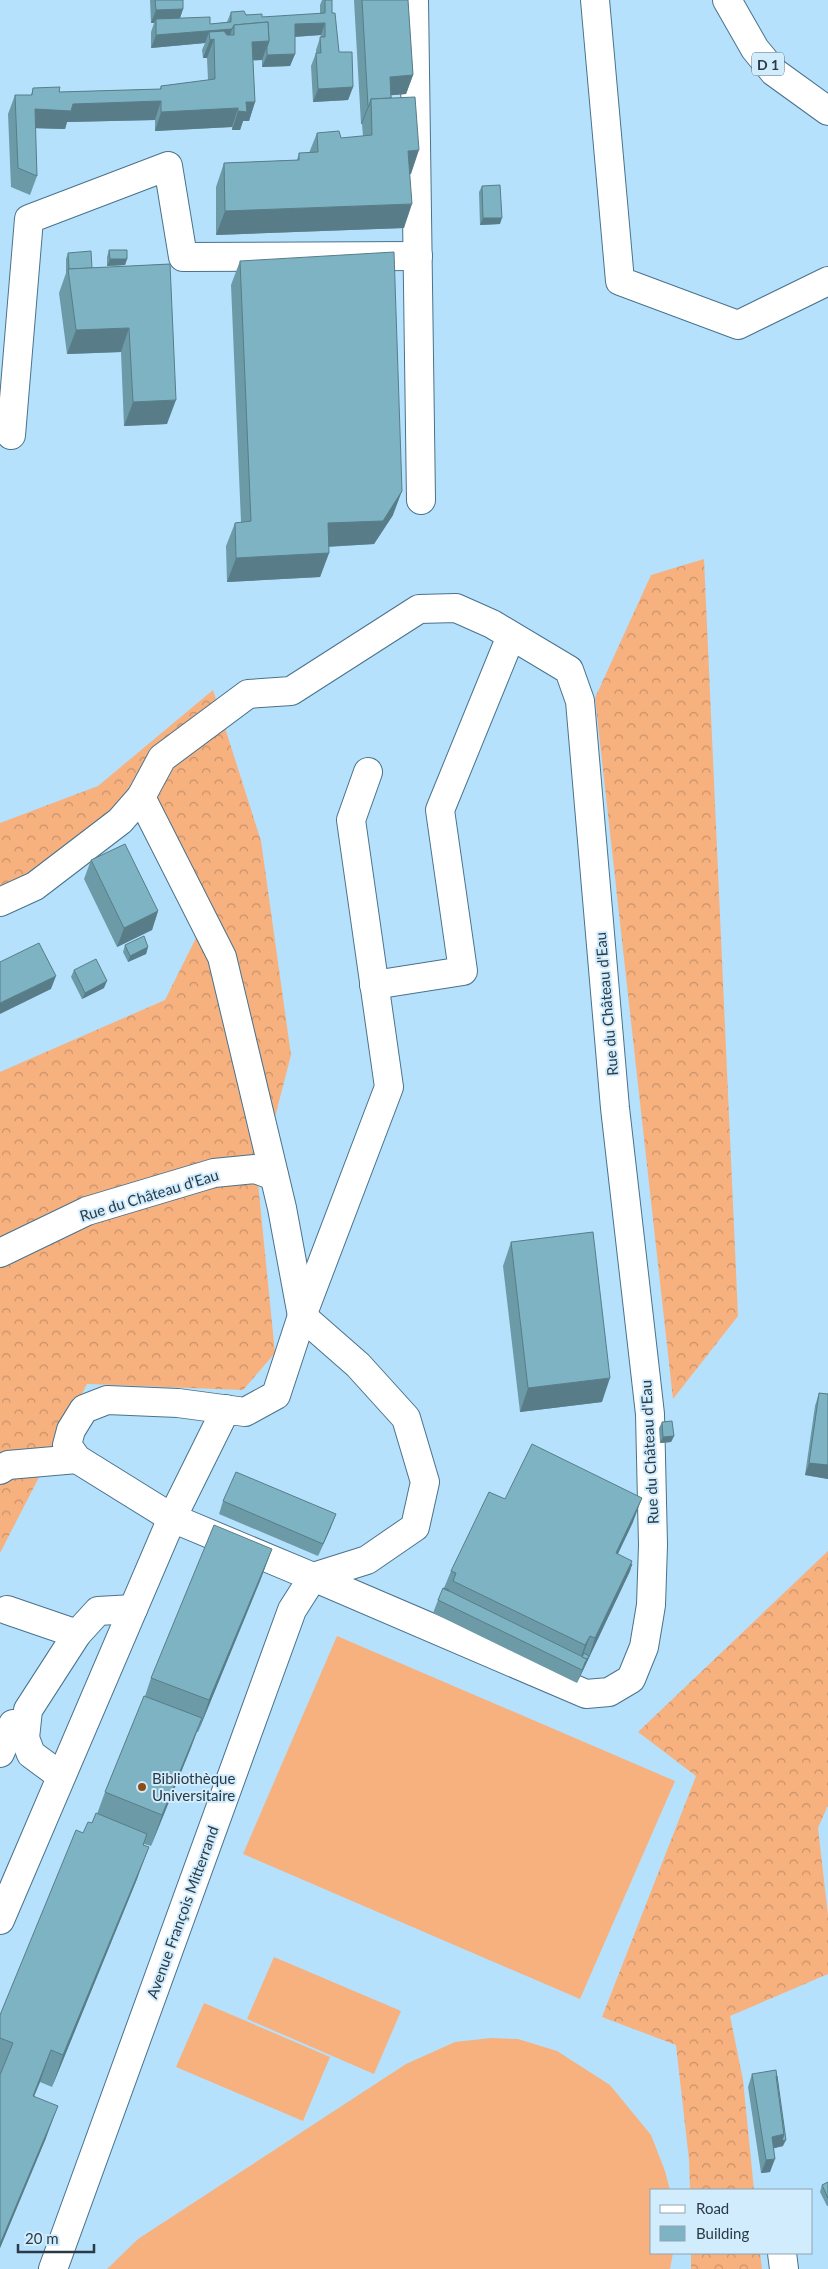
<svg xmlns="http://www.w3.org/2000/svg" width="828" height="2269" viewBox="0 0 828 2269" font-family="Lato,sans-serif">
<style>
.grass{fill:#f7b17f}
.forest{fill:url(#forest-crowns)}
.lines{fill:none;stroke-linecap:round;stroke-linejoin:round}
.minor-casing{stroke:#4a728b;stroke-width:30}
.major-casing{stroke:#4a728b;stroke-width:30}
.minor{stroke:#fff;stroke-width:28}
.major{stroke:#fff;stroke-width:28}
.wall{fill:#6c9aa7}
.shaded-wall{fill:#587d88}
.building{fill:#7db3c2;stroke:#587d88}
.poi-dot{fill:#8d4e16;stroke:#d1ecfd;stroke-width:2}
.labels{text-anchor:middle;dominant-baseline:central;stroke-width:4;stroke-linejoin:round;paint-order:stroke}
.shield{fill:#d1ecfd;stroke:#5c707e;stroke-width:1}
.shield-label{font-size:14px;font-weight:bold;fill:#2a3b47}
.street-label{font-size:15px;fill:#2a3b47;stroke:#d1ecfd}
.poi-label{font-size:15px;fill:#2a3b47;stroke:#d1ecfd;text-anchor:start}
</style>
<defs>
<pattern id="forest-crowns" width="20" height="18" patternUnits="userSpaceOnUse" patternTransform="scale(1.25)"><rect width="20" height="18" fill="#f7b17f"/><path d="M2 6a3 3 0 1 1 6 0M12 15a3 3 0 1 1 6 0" fill="none" stroke="#c8916a"/></pattern>
</defs>
<rect width="100%" height="100%" fill="#b5e1fd"/>
<g class="grass">
<path d="M 337,1636 L 675,1781 L 580,1999 L 243,1854 Z"/>
<path d="M 274,1957 L 401,2011 L 374,2074 L 247,2019 Z"/>
<path d="M 204,2003 L 330,2057 L 303,2121 L 176,2067 Z"/>
<path d="M 491,2038 L 518,2039 L 557,2051 L 610,2085 L 651,2135 L 665,2171 L 670,2190 L 652,2190 L 652,2253 L 673,2253 L 670,2269 L 107,2269 L 138,2239 L 406,2064 L 455,2042 Z"/>
</g>
<g class="forest">
<path d="M 704,559 L 738,1316 L 673,1399 L 595,698 L 651,575 Z"/>
<path d="M 213,690 L 261,841 L 291,1055 L 258,1183 L 275,1353 L 243,1390 L 87,1384 L 0,1553 L 0,1072 L 165,1000 L 201,928 L 139,811 L 0,893 L 0,823 L 98,786 Z"/>
<path d="M 828,1551 L 828,1805 L 818,1828 L 828,1915 L 828,1974 L 730,2016 L 743,2080 L 754,2190 L 690,2190 L 689,2160 L 676,2045 L 602,2017 L 696,1776 L 638,1732 Z"/>
<path d="M 691,2253 L 760,2253 L 762,2269 L 691,2269 Z"/>
</g>
<g class="lines">
<defs>
<g id="minor">
<path d="M 414,0 L 421,500"/>
<path d="M 595,0 L 620,281 L 738,325 L 828,281"/>
<path d="M 11,435 L 29,219 L 168,166 L 183,257 L 418,256"/>
<path d="M 141,797 L 222,957 L 282,1208 L 302,1316 L 358,1365 L 406,1418 L 425,1482 L 415,1527 L 367,1560 L 313,1577"/>
<path d="M 0,902 L 35,886 L 120,821 L 141,797 L 162,758 L 248,694 L 291,691 L 419,609 L 456,608 L 492,624 L 569,670 L 580,701 L 615,1108 L 650,1414 L 653,1545 L 651,1605 L 644,1647 L 631,1679 L 609,1692 L 586,1694 L 313,1577"/>
<path d="M 374,985 L 463,971 L 440,810 L 511,636"/>
<path d="M 0,1253 L 87,1211 L 214,1173 L 255,1169 L 274,1176"/>
<path d="M 226,1409 L 172,1518 L 77,1459 L 67,1445 L 71,1430 L 84,1409 L 107,1400 L 178,1403 L 245,1412 L 276,1395 L 302,1316 L 389,1087 L 351,820 L 368,772"/>
<path d="M 0,1470 L 8,1465 L 77,1459"/>
<path d="M 7,1610 L 77,1634"/>
<path d="M 0,1753 L 13,1724"/>
<path d="M 61,1776 L 31,1754 L 25,1738 L 28,1710 L 77,1634 L 98,1611 L 133,1609"/>
<path d="M 0,1920 L 172,1518 L 313,1577 L 292,1610 L 53,2269"/>
<path d="M 782,2253 L 784,2269"/>
</g>
<path id="major" d="M 727,0 L 755,49 L 774,72 L 828,111"/>
</defs>
<use href="#minor" class="minor-casing"/>
<use href="#major" class="major-casing"/>
<use href="#minor" class="minor"/>
<use href="#major" class="major"/>
</g>
<g class="wall">
<path d="M 150,0 L 183,0 L 183,9 L 180,18 L 210,24 L 227,22 L 231,12 L 262,17 L 320,14 L 320,5 L 322,0 L 332,0 L 332,13 L 339,52 L 353,87 L 348,100 L 313,102 L 311,66 L 316,53 L 316,50 L 321,35 L 295,37 L 295,54 L 290,66 L 262,67 L 262,60 L 253,60 L 255,102 L 249,121 L 243,121 L 240,130 L 232,130 L 232,127 L 155,131 L 155,120 L 67,122 L 65,129 L 35,128 L 37,176 L 30,195 L 11,187 L 8,114 L 15,95 L 31,95 L 33,88 L 59,92 L 160,89 L 161,86 L 208,80 L 207,58 L 203,58 L 202,50 L 205,43 L 151,48 L 151,32 L 154,23 L 151,23 Z"/>
<path d="M 354,0 L 408,0 L 413,75 L 406,94 L 391,95 L 411,174 L 410,174 L 404,228 L 216,235 L 216,187 L 224,163 L 297,160 L 299,153 L 309,153 L 317,133 L 341,138 L 363,136 L 362,124 L 361,124 Z"/>
<path d="M 482,186 L 500,224 L 480,225 L 479,192 Z"/>
<path d="M 109,250 L 127,259 L 125,265 L 107,266 L 107,257 Z"/>
<path d="M 68,253 L 92,268 L 170,264 L 167,424 L 124,426 L 121,352 L 67,354 L 59,293 L 66,273 L 66,259 Z"/>
<path d="M 240,261 L 393,515 L 374,544 L 328,547 L 329,553 L 320,577 L 227,582 L 226,546 L 235,523 L 241,522 L 231,285 Z"/>
<path d="M 91,860 L 158,911 L 152,930 L 117,947 L 84,879 Z"/>
<path d="M 125,945 L 148,947 L 146,954 L 128,962 L 123,952 Z"/>
<path d="M 74,970 L 104,988 L 82,999 L 71,977 Z"/>
<path d="M 511,1242 L 602,1402 L 520,1412 L 503,1266 Z"/>
<path d="M 819,1393 L 828,1394 L 828,1479 L 805,1475 L 815,1406 Z"/>
<path d="M 662,1422 L 674,1436 L 671,1442 L 660,1443 L 659,1428 Z"/>
<path d="M 505,1499 L 633,1522 L 618,1554 L 631,1564 L 630,1571 L 577,1683 L 433,1613 L 438,1600 L 444,1588 L 451,1571 Z"/>
<path d="M 223,1501 L 331,1527 L 318,1556 L 219,1514 Z"/>
<path d="M 272,1549 L 260,1581 L 198,1732 L 197,1732 L 190,1750 L 151,1846 L 144,1844 L 137,1879 L 52,2087 L 40,2082 L 34,2096 L 46,2138 L 0,2248 L 0,2015 L 83,1833 L 92,1823 L 97,1814 L 105,1792 L 145,1696 L 151,1678 Z"/>
<path d="M 752,2074 L 783,2146 L 774,2148 L 770,2172 L 761,2173 L 748,2087 Z"/>
<path d="M 828,2182 L 828,2206 L 827,2206 L 820,2192 L 822,2185 Z"/>
</g>
<g class="shaded-wall">
<path d="M 183,9 L 179,21 L 156,19 L 154,23 L 151,23 L 156,10 Z"/>
<path d="M 325,23 L 321,35 L 290,37 L 295,24 Z"/>
<path d="M 232,29 L 228,42 L 214,39 L 207,58 L 203,58 L 210,40 L 209,32 L 205,43 L 151,48 L 156,35 Z"/>
<path d="M 269,41 L 262,60 L 245,61 L 252,42 Z"/>
<path d="M 295,54 L 290,66 L 262,67 L 267,55 Z"/>
<path d="M 413,75 L 406,94 L 383,96 L 390,77 Z"/>
<path d="M 353,87 L 348,100 L 313,102 L 318,89 Z"/>
<path d="M 161,101 L 155,120 L 67,122 L 65,129 L 28,128 L 35,109 L 73,104 Z"/>
<path d="M 246,102 L 255,102 L 249,121 L 243,121 L 240,130 L 232,130 L 238,111 Z"/>
<path d="M 368,106 L 369,106 L 362,124 L 361,124 Z"/>
<path d="M 238,108 L 232,127 L 155,131 L 161,112 Z"/>
<path d="M 419,150 L 411,174 L 399,175 L 408,151 Z"/>
<path d="M 412,204 L 404,228 L 216,235 L 225,211 Z"/>
<path d="M 483,218 L 502,218 L 500,224 L 480,225 Z"/>
<path d="M 110,259 L 127,259 L 125,265 L 107,266 Z"/>
<path d="M 129,328 L 121,352 L 67,354 L 76,330 Z"/>
<path d="M 176,400 L 167,424 L 124,426 L 133,402 Z"/>
<path d="M 402,491 L 393,515 L 374,544 L 319,547 L 328,523 Z"/>
<path d="M 329,553 L 320,577 L 227,582 L 236,558 Z"/>
<path d="M 158,911 L 152,930 L 117,947 L 124,928 Z"/>
<path d="M 148,947 L 146,954 L 128,962 L 130,956 Z"/>
<path d="M 56,976 L 51,989 L 0,1014 L 0,1003 Z"/>
<path d="M 107,981 L 104,988 L 82,999 L 85,993 Z"/>
<path d="M 610,1378 L 602,1402 L 520,1412 L 528,1388 Z"/>
<path d="M 674,1436 L 671,1442 L 660,1443 L 663,1437 Z"/>
<path d="M 809,1463 L 828,1465 L 828,1479 L 805,1475 Z"/>
<path d="M 642,1498 L 633,1522 L 610,1570 L 616,1553 Z"/>
<path d="M 336,1514 L 331,1527 L 318,1556 L 323,1544 Z"/>
<path d="M 272,1549 L 260,1581 L 198,1732 L 209,1700 Z"/>
<path d="M 632,1561 L 626,1578 L 632,1564 L 630,1571 L 577,1683 L 582,1670 L 589,1656 L 595,1638 Z"/>
<path d="M 590,1636 L 581,1660 L 579,1662 L 585,1645 Z"/>
<path d="M 202,1718 L 190,1750 L 151,1846 L 162,1815 Z"/>
<path d="M 149,1847 L 137,1879 L 52,2087 L 63,2055 Z"/>
<path d="M 51,2050 L 40,2082 L 21,2128 L 33,2096 Z"/>
<path d="M 58,2106 L 46,2138 L 0,2248 L 0,2244 Z"/>
<path d="M 784,2134 L 786,2140 L 783,2146 L 767,2150 L 772,2137 Z"/>
<path d="M 775,2159 L 770,2172 L 761,2173 L 766,2160 Z"/>
</g>
<g class="building">
<path d="M 155,0 L 183,0 L 183,9 L 156,10 Z"/>
<path d="M 325,0 L 332,0 L 332,13 L 335,13 L 339,52 L 352,52 L 353,87 L 318,89 L 316,53 L 321,53 L 320,37 L 325,37 L 325,23 L 295,24 L 295,54 L 267,55 L 267,47 L 269,41 L 268,22 L 234,25 L 232,29 L 156,35 L 156,19 L 210,17 L 210,24 L 231,22 L 231,12 L 244,11 L 246,15 L 262,14 L 262,17 L 325,13 Z"/>
<path d="M 362,0 L 408,0 L 413,75 L 390,77 L 391,98 L 371,99 L 369,106 L 368,106 Z"/>
<path d="M 268,22 L 269,41 L 252,42 L 255,102 L 246,102 L 247,112 L 238,111 L 238,108 L 161,112 L 161,101 L 73,104 L 71,111 L 35,109 L 37,176 L 18,168 L 15,95 L 32,95 L 33,88 L 60,87 L 59,92 L 161,89 L 161,86 L 215,79 L 214,39 L 210,40 L 209,32 L 224,31 L 227,35 L 234,35 L 234,25 Z"/>
<path d="M 415,97 L 419,150 L 408,151 L 412,204 L 225,211 L 224,163 L 299,160 L 299,153 L 318,152 L 317,133 L 339,131 L 341,138 L 372,135 L 371,99 Z"/>
<path d="M 500,185 L 502,218 L 483,218 L 482,186 Z"/>
<path d="M 109,250 L 127,250 L 127,259 L 110,259 Z"/>
<path d="M 91,251 L 92,268 L 69,269 L 68,253 Z"/>
<path d="M 394,252 L 402,491 L 383,521 L 328,523 L 329,553 L 236,558 L 235,523 L 251,521 L 240,261 Z"/>
<path d="M 170,264 L 176,400 L 133,402 L 129,328 L 76,330 L 68,269 Z"/>
<path d="M 125,844 L 158,911 L 124,928 L 91,860 Z"/>
<path d="M 144,936 L 148,947 L 130,956 L 125,945 Z"/>
<path d="M 39,943 L 56,976 L 0,1003 L 0,962 Z"/>
<path d="M 96,959 L 107,981 L 85,993 L 74,970 Z"/>
<path d="M 593,1232 L 610,1378 L 528,1388 L 511,1242 Z"/>
<path d="M 819,1393 L 828,1394 L 828,1465 L 809,1463 Z"/>
<path d="M 672,1421 L 674,1436 L 663,1437 L 662,1422 Z"/>
<path d="M 532,1444 L 642,1498 L 616,1553 L 632,1561 L 595,1638 L 590,1636 L 585,1645 L 453,1581 L 456,1573 L 451,1571 L 489,1492 L 505,1499 Z"/>
<path d="M 236,1472 L 336,1514 L 323,1544 L 223,1501 Z"/>
<path d="M 214,1525 L 272,1549 L 209,1700 L 151,1678 Z"/>
<path d="M 631,1564 L 632,1564 L 626,1578 Z"/>
<path d="M 443,1588 L 587,1659 L 582,1670 L 438,1600 Z"/>
<path d="M 444,1588 L 449,1590 L 449,1591 L 444,1589 Z"/>
<path d="M 584,1653 L 589,1656 L 584,1665 L 587,1659 L 582,1657 Z"/>
<path d="M 144,1696 L 202,1718 L 162,1815 L 105,1792 Z"/>
<path d="M 96,1813 L 147,1834 L 143,1845 L 149,1847 L 63,2055 L 51,2050 L 33,2096 L 58,2106 L 0,2244 L 0,2075 L 13,2043 L 0,2038 L 0,2015 L 76,1830 L 83,1833 L 88,1822 L 92,1823 Z"/>
<path d="M 776,2070 L 784,2134 L 772,2137 L 775,2159 L 766,2160 L 752,2074 Z"/>
<path d="M 776,2076 L 777,2076 L 786,2140 L 782,2141 L 784,2134 Z"/>
<path d="M 828,2182 L 828,2198 L 822,2185 Z"/>
</g>
<circle class="poi-dot" cx="142" cy="1787" r="5"/>
<g class="labels">
<rect class="shield" x="752" y="52.5" width="32" height="23" rx="4"/>
<g class="shield-label">
<text x="768" y="64">D 1</text>
</g>
<g class="street-label">
<text transform="translate(606 1004) rotate(-95)">Rue du Château d'Eau</text>
<text transform="translate(149 1195) rotate(-17)">Rue du Château d'Eau</text>
<text transform="translate(649 1452) rotate(-93)">Rue du Château d'Eau</text>
<text transform="translate(182 1912) rotate(-70)">Avenue François Mitterrand</text>
</g>
<g class="poi-label">
<text x="152" y="1778">Bibliothèque<tspan x="152" dy="17">Universitaire</tspan></text>
</g>
</g>
<rect x="650" y="2189" width="162" height="65" fill="#d1ecfd" stroke="#8ea5b4"/>
<rect x="660" y="2205" width="25" height="8" fill="#ffffff" stroke="#8ea5b4"/>
<text x="696" y="2214" font-size="15" fill="#2a3b47">Road</text>
<rect x="660" y="2226" width="25" height="15" fill="#7db3c2" stroke="#8ea5b4"/>
<text x="696" y="2239" font-size="15" fill="#2a3b47">Building</text>
<path d="M18 2244v8h76v-8" fill="none" stroke="#2a3b47" stroke-width="2.5"/>
<text x="25" y="2244" font-size="15" fill="#2a3b47" stroke="#d1ecfd" stroke-width="4" paint-order="stroke">20 m</text>
</svg>
